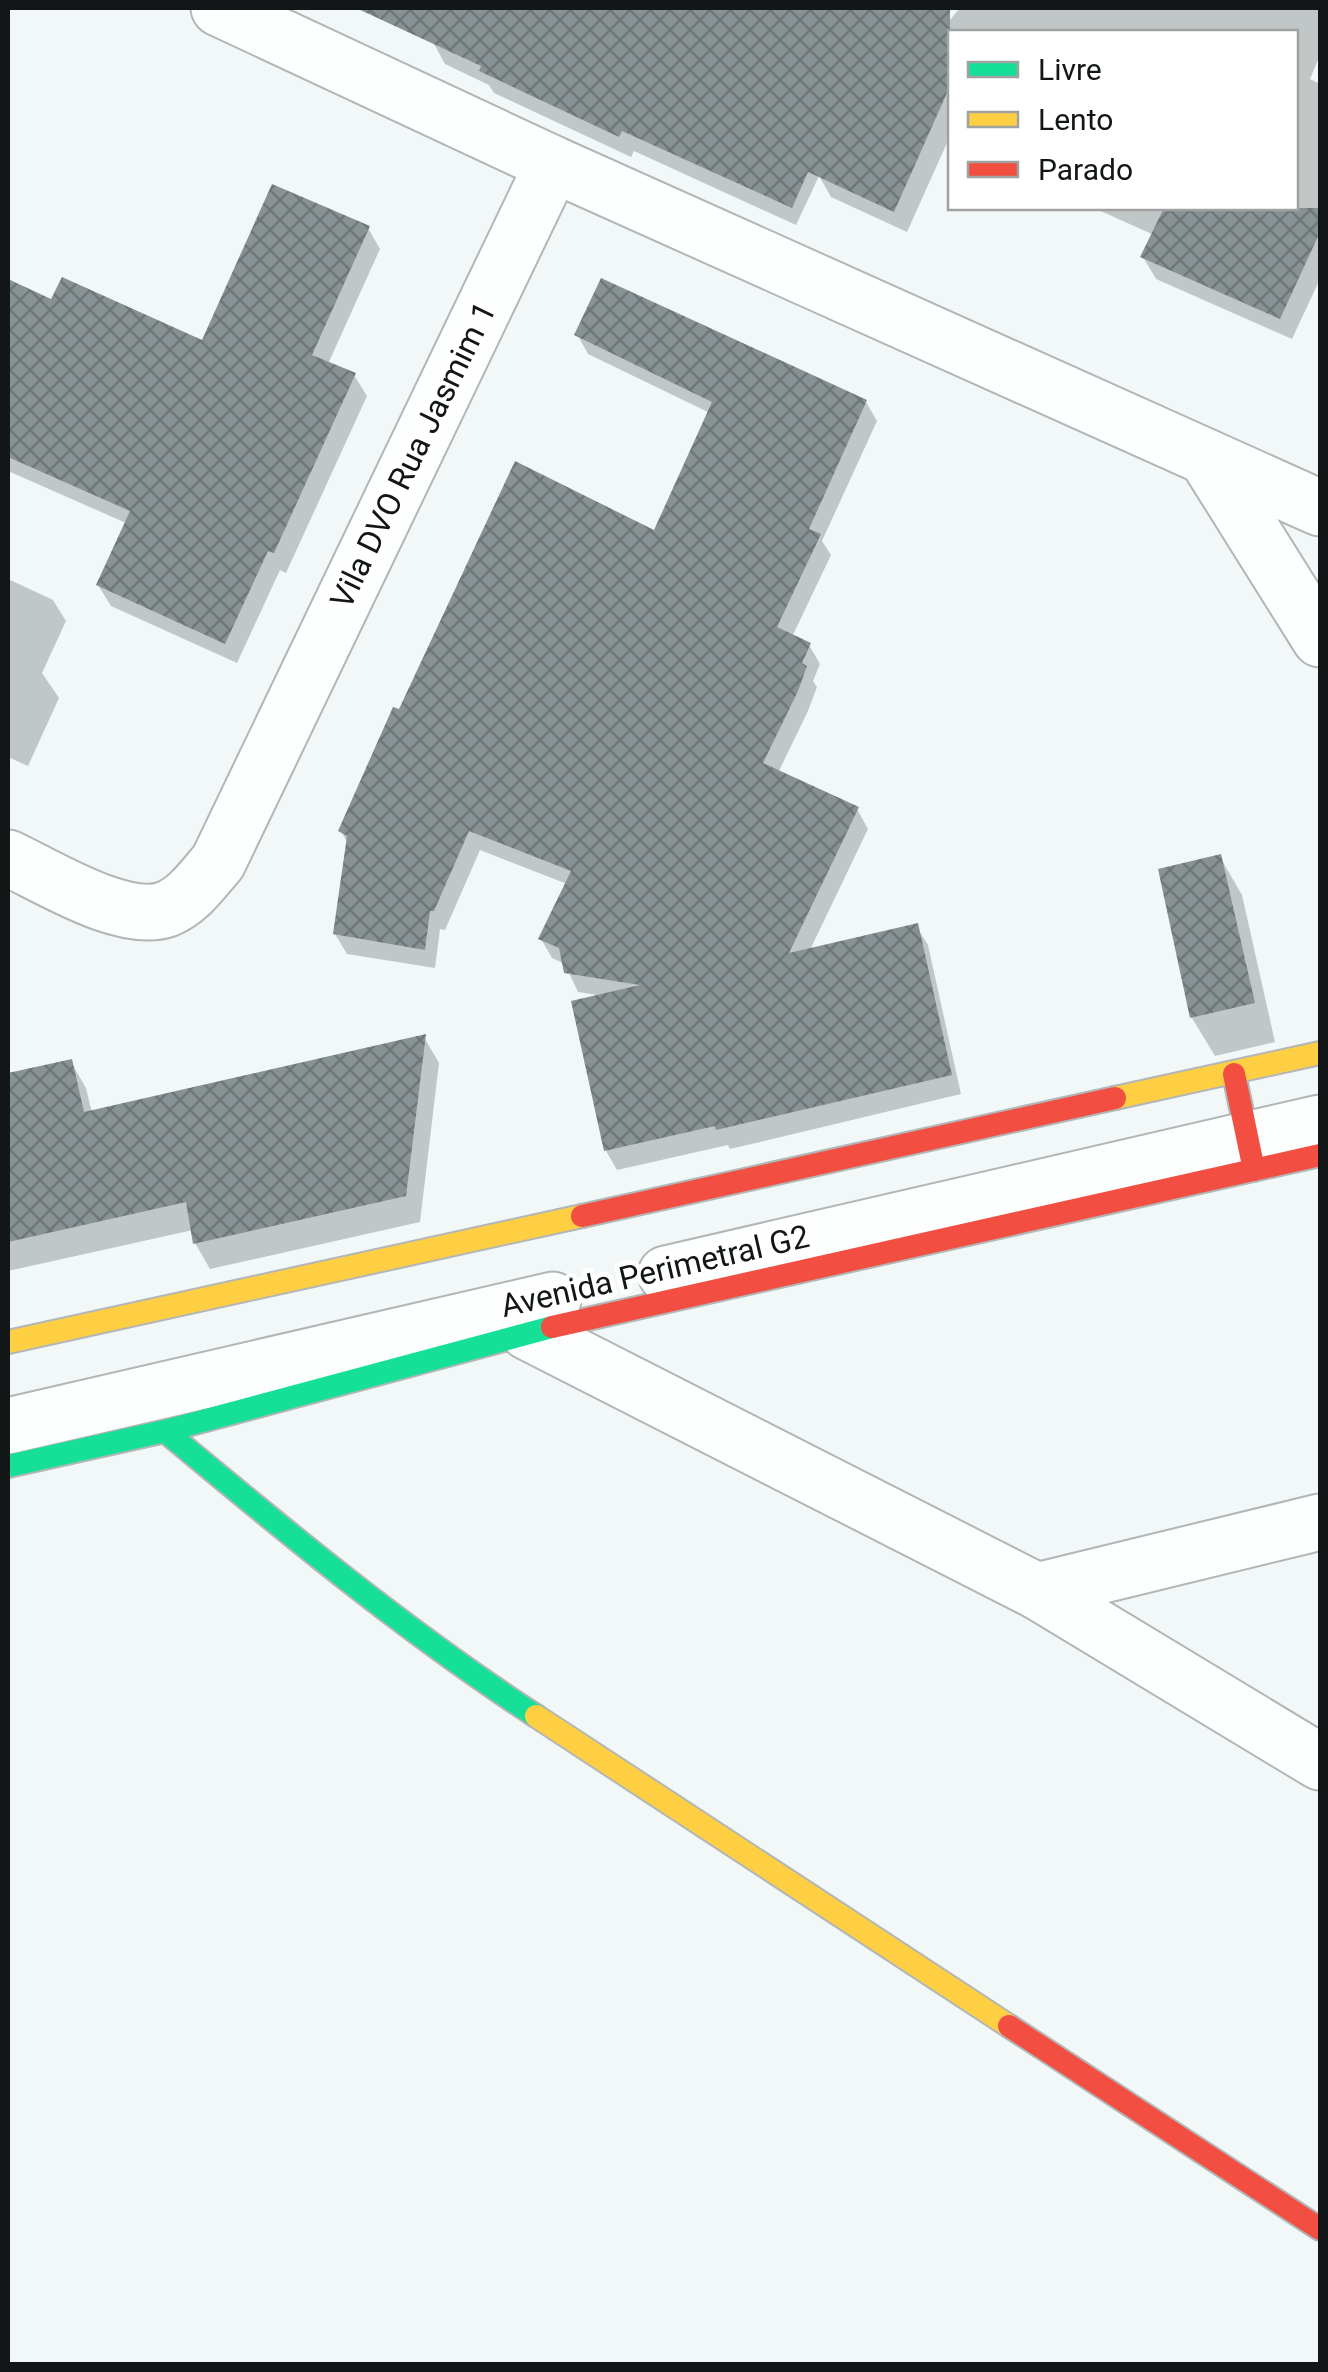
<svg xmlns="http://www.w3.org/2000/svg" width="1328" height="2372" viewBox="0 0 1328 2372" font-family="Roboto,sans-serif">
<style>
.shadow{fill:#0003}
.building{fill:url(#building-cross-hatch)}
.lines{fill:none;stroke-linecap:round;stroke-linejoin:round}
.street-casing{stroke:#b2b6b7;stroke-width:59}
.fast-casing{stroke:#b2b6b7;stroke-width:26}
.slow-casing{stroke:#b2b6b7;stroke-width:26}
.jam-casing{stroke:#b2b6b7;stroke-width:26}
.street{stroke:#fdfefe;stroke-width:55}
.fast{stroke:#16e098;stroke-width:22}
.slow{stroke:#ffcf43;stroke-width:22}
.jam{stroke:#f24e42;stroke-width:22}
.labels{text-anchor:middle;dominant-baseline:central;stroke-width:10;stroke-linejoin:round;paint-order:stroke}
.street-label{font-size:32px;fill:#121617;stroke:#fff}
</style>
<defs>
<pattern id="building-cross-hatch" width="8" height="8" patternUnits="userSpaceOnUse" patternTransform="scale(2.5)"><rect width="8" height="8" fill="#889294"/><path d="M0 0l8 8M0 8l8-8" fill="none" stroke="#6e7678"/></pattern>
</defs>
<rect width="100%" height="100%" fill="#f2f8f8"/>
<g class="shadow">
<path d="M 448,8 L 882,8 L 889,19 L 822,171 L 960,8 L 1320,8 L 1320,55 L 1310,79 L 1320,84 L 1320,279 L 1292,339 L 1156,279 L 1143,257 L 1154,235 L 1094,208 L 1296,208 L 1296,32 L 951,32 L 951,134 L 907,232 L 831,197 L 819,176 L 796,225 L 634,151 L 631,157 L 494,93 L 489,85 L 445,64 L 433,42 Z"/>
<path d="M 368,228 L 380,249 L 328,364 L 354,375 L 367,396 L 286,573 L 280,570 L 237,663 L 111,606 L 98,585 L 126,523 L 8,471 L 8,282 L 52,303 L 203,343 Z"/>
<path d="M 577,334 L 866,402 L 877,421 L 822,541 L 831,555 L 792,637 L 809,645 L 820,664 L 813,681 L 817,687 L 808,711 L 778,773 L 857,809 L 868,829 L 810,950 L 916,926 L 928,945 L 961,1094 L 730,1149 L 728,1145 L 617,1170 L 606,1151 L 574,1003 L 603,996 L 578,992 L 565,964 L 552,958 L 541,939 L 567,884 L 480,850 L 445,930 L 440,929 L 435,968 L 347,954 L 335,934 L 348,844 L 341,831 L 400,712 L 655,533 L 710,413 L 588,354 Z"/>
<path d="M 8,579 L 53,600 L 66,621 L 42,673 L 59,698 L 28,766 L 8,757 Z"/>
<path d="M 1220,857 L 1242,895 L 1275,1042 L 1215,1056 L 1192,1018 L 1161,871 Z"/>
<path d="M 424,1037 L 439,1063 L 420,1222 L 210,1269 L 195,1243 L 193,1230 L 8,1271 L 8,1075 L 71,1062 L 86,1088 L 92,1113 Z"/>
</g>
<g class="building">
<path d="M 356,8 L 950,8 L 950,86 L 894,212 L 808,172 L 792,208 L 622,131 L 619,137 L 479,71 L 481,66 Z"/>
<path d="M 272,184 L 370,226 L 312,355 L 356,373 L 274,553 L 268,551 L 225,644 L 96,585 L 130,511 L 8,457 L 8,279 L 51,299 L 62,277 L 202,340 Z"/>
<path d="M 1164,208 L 1320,208 L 1320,232 L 1280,319 L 1140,257 Z"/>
<path d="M 601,278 L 867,400 L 809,529 L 821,534 L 777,627 L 811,643 L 802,663 L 807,666 L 798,691 L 763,763 L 859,807 L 789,953 L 918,923 L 952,1075 L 716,1130 L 715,1126 L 604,1151 L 571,1001 L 640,985 L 564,973 L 559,948 L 538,939 L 571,871 L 469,831 L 434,911 L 430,911 L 425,950 L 333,934 L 347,836 L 338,831 L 393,707 L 399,709 L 515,461 L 654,530 L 712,402 L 574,335 Z"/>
<path d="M 1221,854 L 1255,1003 L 1190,1018 L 1158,869 Z"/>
<path d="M 426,1034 L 406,1196 L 193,1244 L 186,1202 L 8,1242 L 8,1073 L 72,1059 L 84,1112 Z"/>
</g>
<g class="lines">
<defs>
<g id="street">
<path d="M 553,164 L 1320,508"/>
<path d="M 1206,457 L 1320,639"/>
<path d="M 8,858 C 47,876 124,925 167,909 C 189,900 203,879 218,862 L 553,164 L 219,8"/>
<path d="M 666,1274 L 1320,1123"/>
<path d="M 528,1332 L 1037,1591 L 1320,1762"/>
<path d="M 8,1426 L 553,1300"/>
<path d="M 1037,1591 L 1320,1522"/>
</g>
<g id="fast">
<path d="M 165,1431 C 285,1531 404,1630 536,1716"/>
<path d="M 8,1466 L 165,1431 L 552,1327"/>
</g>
<g id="slow">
<path d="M 1115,1098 L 1320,1053"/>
<path d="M 8,1342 L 582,1216"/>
<path d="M 536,1716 L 1009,2026"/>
</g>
<g id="jam">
<path d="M 1234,1074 L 1254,1170"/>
<path d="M 582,1216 L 1115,1098"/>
<path d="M 552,1327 L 1320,1155"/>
<path d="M 1009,2026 L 1320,2229"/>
</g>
</defs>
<use href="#street" class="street-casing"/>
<use href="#fast" class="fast-casing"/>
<use href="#slow" class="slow-casing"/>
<use href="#jam" class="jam-casing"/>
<use href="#street" class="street"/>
<use href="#fast" class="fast"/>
<use href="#slow" class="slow"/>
<use href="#jam" class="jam"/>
</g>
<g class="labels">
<g class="street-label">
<text transform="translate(413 455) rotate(-64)">Vila DVO Rua Jasmim 1</text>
<text transform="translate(655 1271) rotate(-13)">Avenida Perimetral G2</text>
</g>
</g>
<rect width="1328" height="2372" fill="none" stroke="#121617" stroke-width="20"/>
<rect x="948" y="30" width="350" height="180" fill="#ffffff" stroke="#a0a2a2" stroke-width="2.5"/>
<rect x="968" y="62" width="50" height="15" fill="#16e098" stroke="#a0a2a2" stroke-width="2.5"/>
<text x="1038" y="80" font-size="30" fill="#121617">Livre</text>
<rect x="968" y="112" width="50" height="15" fill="#ffcf43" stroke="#a0a2a2" stroke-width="2.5"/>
<text x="1038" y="130" font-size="30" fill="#121617">Lento</text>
<rect x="968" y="162" width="50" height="15" fill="#f24e42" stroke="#a0a2a2" stroke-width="2.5"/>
<text x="1038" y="180" font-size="30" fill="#121617">Parado</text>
</svg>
